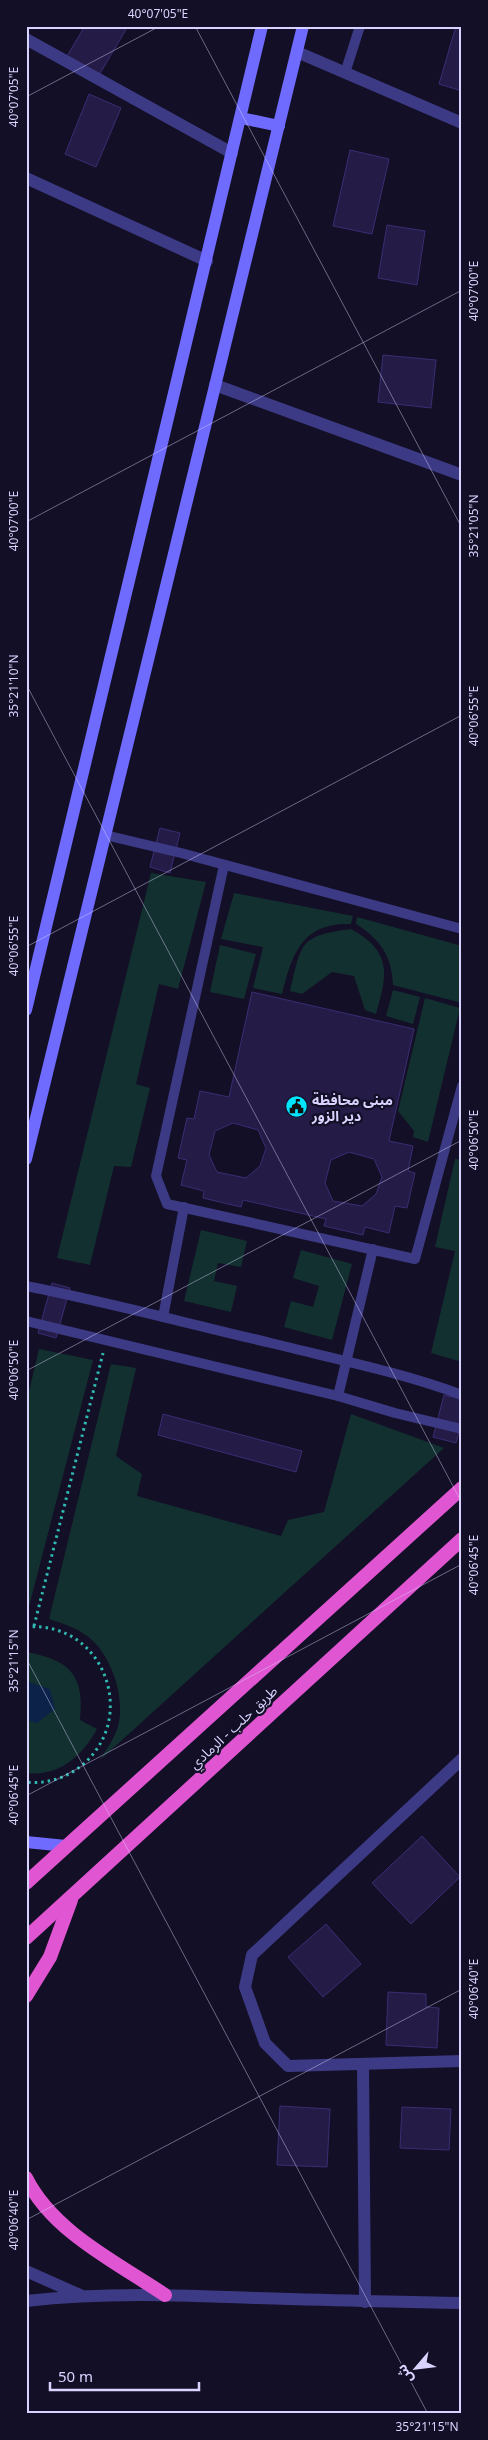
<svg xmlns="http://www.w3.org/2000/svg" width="488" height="2440" viewBox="0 0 488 2440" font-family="'Noto Sans','Noto Sans Arabic',sans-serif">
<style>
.green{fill:#12302f}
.water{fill:#0c2248}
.building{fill:#241b47;stroke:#3b2d73;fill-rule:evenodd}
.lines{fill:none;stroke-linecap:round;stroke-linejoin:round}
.path{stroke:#2fb8b0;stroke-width:3;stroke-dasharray:2.5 4;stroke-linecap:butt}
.service{stroke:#3d3a85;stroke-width:10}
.minor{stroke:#3d3a85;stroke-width:12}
.tertiary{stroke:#3d3a85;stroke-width:12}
.secondary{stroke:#6f6bff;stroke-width:12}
.trunk{stroke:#e055d1;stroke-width:14}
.ticks{fill:none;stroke:#d9d4ff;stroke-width:1;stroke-opacity:0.45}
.labels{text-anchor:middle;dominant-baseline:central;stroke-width:4.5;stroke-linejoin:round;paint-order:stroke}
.poi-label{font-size:14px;font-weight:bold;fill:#d9d4ff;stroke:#130f26;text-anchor:start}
.street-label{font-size:14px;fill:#d9d4ff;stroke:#130f26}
.neatline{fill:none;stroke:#d9d4ff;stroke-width:2}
.ticks-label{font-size:12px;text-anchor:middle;fill:#d9d4ff}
</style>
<rect width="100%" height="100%" fill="#130f26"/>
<g class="green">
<path d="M 151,873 L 206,882 L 178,989 L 159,984 L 136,1084 L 150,1088 L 131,1167 L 114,1166 L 90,1265 L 57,1258 Z"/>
<path d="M 234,893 L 353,916 L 351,924 C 302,922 292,954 282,994 L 253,988 L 263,947 L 221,939 Z"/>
<path d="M 357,917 L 462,946 L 462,1003 L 393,985 C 392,956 380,939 356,924 Z"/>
<path d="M 351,929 C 392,952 388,973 376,1014 L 365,1010 L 354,976 L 332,972 L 302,994 L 290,991 C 302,943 298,936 351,929 Z"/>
<path d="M 220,945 L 256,954 L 244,999 L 210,992 Z"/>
<path d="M 393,990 L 420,997 L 413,1024 L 386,1016 Z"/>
<path d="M 425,998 L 460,1008 L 428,1142 L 413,1137 L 414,1131 L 398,1111 Z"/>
<path d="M 455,1159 L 462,1160 L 462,1362 L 431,1353 L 455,1251 L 435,1247 Z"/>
<path d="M 201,1230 L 247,1241 L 241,1267 L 218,1263 L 214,1281 L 237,1286 L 231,1312 L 184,1301 Z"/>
<path d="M 301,1250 L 352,1264 L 332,1340 L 284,1327 L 291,1301 L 313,1307 L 319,1286 L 293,1278 Z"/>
<path d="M 39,1349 L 93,1360 L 26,1618 L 26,1404 Z"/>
<path d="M 111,1364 L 136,1368 L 116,1456 L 142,1474 L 137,1496 L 281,1536 L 288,1520 L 324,1512 L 351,1414 L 444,1448 L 100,1760 C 107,1748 117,1735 119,1722 C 124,1696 112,1659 93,1641 C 81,1629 64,1624 49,1619 Z"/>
<path d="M 26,1652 C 69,1660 85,1674 80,1720 L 97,1729 C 82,1757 58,1777 26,1773 Z"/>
</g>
<path class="water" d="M 28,1682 L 50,1689 L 55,1709 L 37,1723 L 26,1720 Z"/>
<g class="building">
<path d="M 85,26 L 128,26 L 99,75 L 67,56 Z"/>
<path d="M 456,26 L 462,26 L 462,91 L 439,84 Z"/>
<path d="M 89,94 L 121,108 L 96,167 L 65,154 Z"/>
<path d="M 350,150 L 389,159 L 372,234 L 333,226 Z"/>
<path d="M 387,225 L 425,231 L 417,285 L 378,278 Z"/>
<path d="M 383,355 L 436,360 L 431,408 L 378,402 Z"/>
<path d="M 160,828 L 180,833 L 170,873 L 150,867 Z"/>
<path d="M 252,992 L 414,1029 L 389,1141 L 413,1146 L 408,1171 L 415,1173 L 407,1208 L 395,1206 L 389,1233 L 365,1227 L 363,1235 L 324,1226 L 326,1219 L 243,1200 L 241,1207 L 203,1198 L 204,1191 L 181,1185 L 187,1160 L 178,1158 L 187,1118 L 194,1119 L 200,1091 L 229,1097 ZM 233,1123 L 258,1130 L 266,1148 L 260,1166 L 246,1178 L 217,1172 L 209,1155 L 215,1131 ZM 349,1152 L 374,1159 L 382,1177 L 376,1194 L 362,1206 L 333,1201 L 325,1183 L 331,1160 Z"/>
<path d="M 52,1283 L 70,1288 L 56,1338 L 38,1333 Z"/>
<path d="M 444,1395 L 462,1399 L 462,1419 L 456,1443 L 433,1437 Z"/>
<path d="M 163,1414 L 302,1451 L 296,1472 L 158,1435 Z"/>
<path d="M 422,1836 L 460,1877 L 411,1924 L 372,1883 Z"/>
<path d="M 326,1924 L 361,1964 L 323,1997 L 288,1957 Z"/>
<path d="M 388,1992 L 426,1994 L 426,2007 L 439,2008 L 437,2048 L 386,2045 Z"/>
<path d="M 280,2106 L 330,2109 L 327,2167 L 277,2165 Z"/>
<path d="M 402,2107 L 451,2109 L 449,2150 L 400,2148 Z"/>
</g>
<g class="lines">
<g class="path">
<path d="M 34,1626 L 103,1353"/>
<path d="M 26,1627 C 108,1620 142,1727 74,1771 C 60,1780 42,1784 26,1782"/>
</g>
<g class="service">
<path d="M 345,73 L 360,26"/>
<path d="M 105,835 L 181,853 L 462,929"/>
<path d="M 224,865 L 156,1176 L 167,1204 L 415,1259 L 462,1086"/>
<path d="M 373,1249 L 338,1396 L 395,1413 L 462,1429"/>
<path d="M 26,1286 C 108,1302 189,1324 271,1343 C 335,1359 400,1372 462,1395"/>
<path d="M 163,1317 L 184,1207"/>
<path d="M 26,1321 L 338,1396"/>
</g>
<g class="minor">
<path d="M 26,39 L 232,153"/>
<path d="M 297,52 L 462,123"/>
<path d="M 26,178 L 207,261"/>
<path d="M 462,1759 L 252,1955 L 245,1987 L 265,2043 L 288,2066 L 462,2061"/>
<path d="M 363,2065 L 365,2302"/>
<path d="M 26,2271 L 80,2295"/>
<path d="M 26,2301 C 104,2292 179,2295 257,2298 C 325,2300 393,2302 462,2303"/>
</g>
<path class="tertiary" d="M 215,385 L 462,475"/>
<g class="secondary">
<path d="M 241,118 L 279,126"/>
<path d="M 26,1010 L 262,26"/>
<path d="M 26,1159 L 303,26"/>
<path d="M 26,1842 L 66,1846"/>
</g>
<g class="trunk">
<path d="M 26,1883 L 462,1488"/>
<path d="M 26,1938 L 462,1539"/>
<path d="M 26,1996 L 50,1957 L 71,1900"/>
<path d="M 26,2178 C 53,2232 116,2262 165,2295"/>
</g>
</g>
<path class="ticks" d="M 195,26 L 462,528M 26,97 L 160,26M 26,522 L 462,290M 26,684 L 462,1503M 26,947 L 462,715M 26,1371 L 462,1140M 26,1658 L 428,2414M 26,1796 L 462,1564M 26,2220 L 462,1989M 461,2414 L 462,2413"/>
<defs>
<symbol id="civic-disc" viewBox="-11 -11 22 22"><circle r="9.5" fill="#00e5ff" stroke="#130f26"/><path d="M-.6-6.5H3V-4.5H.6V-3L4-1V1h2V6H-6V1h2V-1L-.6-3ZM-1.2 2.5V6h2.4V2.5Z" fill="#111"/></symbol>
</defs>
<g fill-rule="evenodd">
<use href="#civic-disc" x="284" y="1094" width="25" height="25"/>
</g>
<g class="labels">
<g class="poi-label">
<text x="312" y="1099">مبنى محافظة<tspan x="312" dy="16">دير الزور</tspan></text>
</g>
<g class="street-label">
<text transform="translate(233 1727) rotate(-43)">طريق حلب - الرمادي</text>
</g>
</g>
<rect width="488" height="2440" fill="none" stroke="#130f26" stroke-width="55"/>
<g transform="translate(416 2368) rotate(242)" stroke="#130f26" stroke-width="4" paint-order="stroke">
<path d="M0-4L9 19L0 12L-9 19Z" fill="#d9d4ff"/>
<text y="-8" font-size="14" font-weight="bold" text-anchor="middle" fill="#d9d4ff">ش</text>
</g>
<path d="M50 2382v8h149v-8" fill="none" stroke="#d9d4ff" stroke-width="2.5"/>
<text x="58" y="2382" font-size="15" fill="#d9d4ff" stroke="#130f26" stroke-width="4" paint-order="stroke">50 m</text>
<rect x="28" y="28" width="432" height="2384" class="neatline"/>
<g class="ticks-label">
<text x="158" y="18">40°07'05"E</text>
<text transform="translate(14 97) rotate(-90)" y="4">40°07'05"E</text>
<text transform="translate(474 291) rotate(-90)" y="4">40°07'00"E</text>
<text transform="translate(14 521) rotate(-90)" y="4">40°07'00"E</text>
<text transform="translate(474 526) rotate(-90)" y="4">35°21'05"N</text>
<text transform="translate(14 686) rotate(-90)" y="4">35°21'10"N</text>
<text transform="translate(474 716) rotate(-90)" y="4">40°06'55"E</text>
<text transform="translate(14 946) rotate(-90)" y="4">40°06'55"E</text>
<text transform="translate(474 1140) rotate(-90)" y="4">40°06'50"E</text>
<text transform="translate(14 1370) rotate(-90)" y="4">40°06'50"E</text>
<text transform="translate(474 1565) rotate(-90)" y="4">40°06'45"E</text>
<text transform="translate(14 1661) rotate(-90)" y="4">35°21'15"N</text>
<text transform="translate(14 1795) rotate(-90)" y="4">40°06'45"E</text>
<text transform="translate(474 1989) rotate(-90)" y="4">40°06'40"E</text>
<text transform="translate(14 2220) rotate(-90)" y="4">40°06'40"E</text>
<text x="427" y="2431">35°21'15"N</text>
</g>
</svg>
